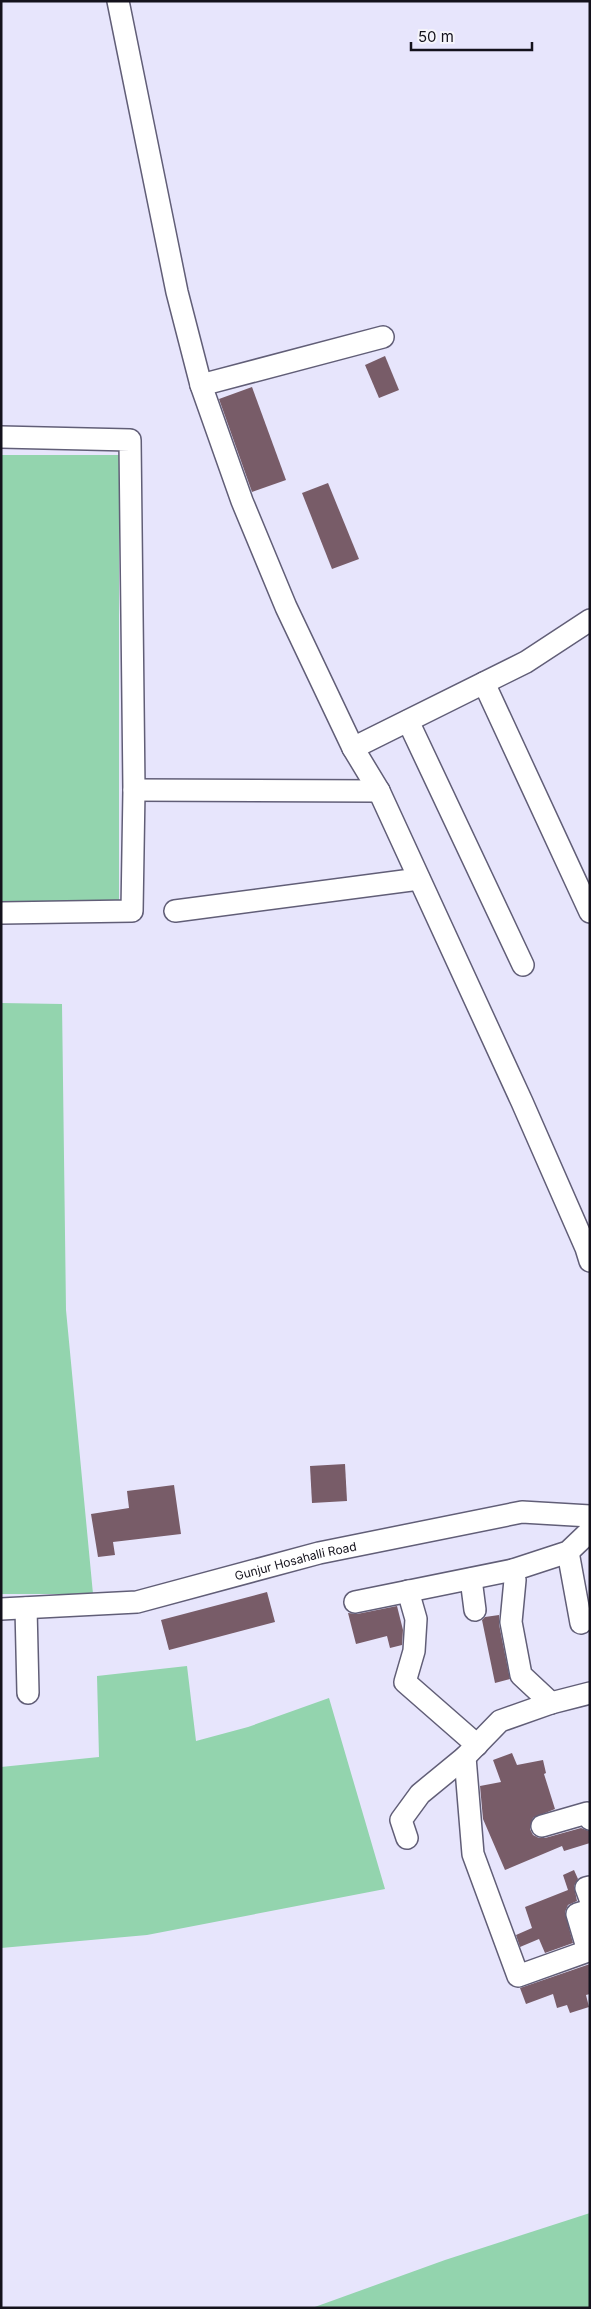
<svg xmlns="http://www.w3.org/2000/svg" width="591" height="2309" viewBox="0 0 591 2309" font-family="Inter,sans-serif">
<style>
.green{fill:#93d4ae}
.building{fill:#785c68}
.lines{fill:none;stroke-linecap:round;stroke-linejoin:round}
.minor-casing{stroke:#615e77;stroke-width:24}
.minor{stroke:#fff;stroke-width:21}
.labels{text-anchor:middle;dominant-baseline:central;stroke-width:4.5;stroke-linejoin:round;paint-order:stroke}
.street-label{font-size:12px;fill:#14121c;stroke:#f5f4fa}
</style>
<rect width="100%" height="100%" fill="#e7e5fc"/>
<g class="green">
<rect x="1" y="455" width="118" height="447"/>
<path d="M 1,1003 L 62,1004 L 66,1310 L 93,1594 L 1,1594 Z"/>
<path d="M 187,1666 L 196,1741 L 248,1727 L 329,1698 L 385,1889 L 147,1935 L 1,1948 L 1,1767 L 99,1757 L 97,1676 Z"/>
<path d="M 590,2213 L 590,2308 L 312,2308 L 445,2260 Z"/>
</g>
<g class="building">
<path d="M 385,356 L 399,390 L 379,398 L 365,365 Z"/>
<path d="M 252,387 L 286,480 L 252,492 L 219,399 Z"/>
<path d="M 328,483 L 359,559 L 332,569 L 302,493 Z"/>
<path d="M 345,1464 L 347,1501 L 312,1503 L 310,1466 Z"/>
<path d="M 174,1485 L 181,1534 L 113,1542 L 115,1555 L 98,1557 L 91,1514 L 129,1508 L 127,1491 Z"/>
<path d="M 267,1592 L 275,1622 L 169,1650 L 161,1620 Z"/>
<path d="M 397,1606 L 403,1630 L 402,1645 L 390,1648 L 387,1636 L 356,1644 L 348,1613 L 357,1614 Z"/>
<path d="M 499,1615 L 499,1624 L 510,1679 L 495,1683 L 482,1620 L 485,1617 Z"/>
<path d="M 512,1753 L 517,1765 L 543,1760 L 546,1773 L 544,1774 L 555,1809 L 533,1818 L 530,1829 L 533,1835 L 539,1838 L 545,1838 L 581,1828 L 589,1831 L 590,1843 L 564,1851 L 562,1846 L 505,1870 L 483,1819 L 480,1786 L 501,1782 L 493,1760 Z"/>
<path d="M 574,1870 L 578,1879 L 574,1886 L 577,1901 L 568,1905 L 565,1912 L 573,1943 L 545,1953 L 539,1939 L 520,1947 L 516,1935 L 532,1928 L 525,1907 L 568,1890 L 563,1875 Z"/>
<path d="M 590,1964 L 590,1994 L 586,1995 L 589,2007 L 570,2013 L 567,2005 L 557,2008 L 553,1994 L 526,2004 L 520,1988 Z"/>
</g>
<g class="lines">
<defs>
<g id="minor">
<path d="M 118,1 L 177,292 L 201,385 L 242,501 L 286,607 L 353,748 L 379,791 L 522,1102 L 586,1248 L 590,1261"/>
<path d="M 201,385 L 383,337"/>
<path d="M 1,437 L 130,440 L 134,790 L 132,911 L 1,913"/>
<path d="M 484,683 L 590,912"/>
<path d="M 408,721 L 523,965"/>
<path d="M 353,748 L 526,662 L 590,620"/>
<path d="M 134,790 L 379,791"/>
<path d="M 175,911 L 419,879"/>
<path d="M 568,1552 L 581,1623"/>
<path d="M 471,1579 L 475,1610"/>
<path d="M 408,1591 L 416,1619 L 414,1651 L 405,1682 L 477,1745"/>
<path d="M 355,1602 L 513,1570"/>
<path d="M 26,1608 L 28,1693"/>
<path id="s1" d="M 1,1609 L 137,1602 L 319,1553 L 522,1512 L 590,1516"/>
<path d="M 551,1703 L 521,1675 L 511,1622 L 515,1580 L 513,1570 L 568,1552 L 590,1531"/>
<path d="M 465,1757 L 473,1854 L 518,1976 L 588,1951 L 577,1914 L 590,1910"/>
<path d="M 542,1826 L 587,1813 L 590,1819"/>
<path d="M 407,1838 L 401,1820 L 420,1794 L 465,1757 L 500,1721 L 551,1703 L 590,1693"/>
<path d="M 590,1887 L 586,1888 L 590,1899"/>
</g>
</defs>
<use href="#minor" class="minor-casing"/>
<use href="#minor" class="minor"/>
</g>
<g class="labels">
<g class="street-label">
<text stroke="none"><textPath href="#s1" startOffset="300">Gunjur Hosahalli Road</textPath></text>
</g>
</g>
<rect width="591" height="2309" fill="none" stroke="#14121c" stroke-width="5"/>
<path d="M411 42v8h121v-8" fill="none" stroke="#14121c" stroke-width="2.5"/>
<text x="418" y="42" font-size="15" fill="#14121c" stroke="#f5f4fa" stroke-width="4" paint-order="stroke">50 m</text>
</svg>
